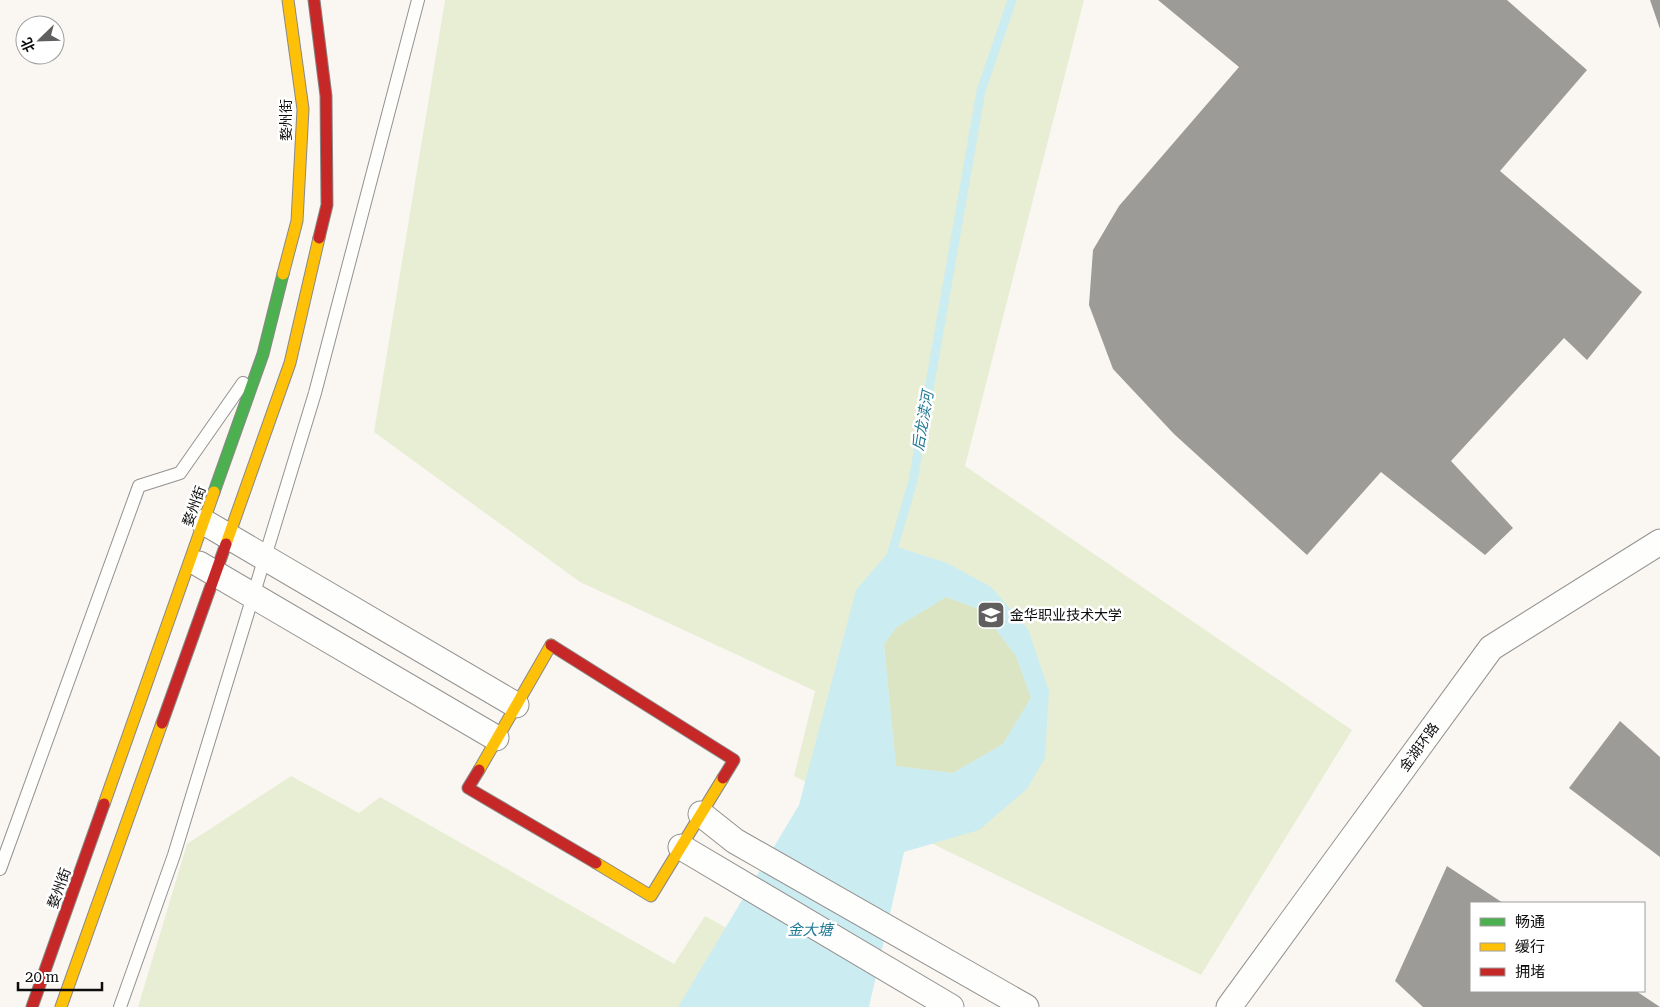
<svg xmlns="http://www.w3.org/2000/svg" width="1660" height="1007" viewBox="0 0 1660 1007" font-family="'Roboto Serif','Noto Sans SC',serif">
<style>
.green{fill:#e8eed4}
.forest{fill:#dbe4c3}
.water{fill:#cbecf1;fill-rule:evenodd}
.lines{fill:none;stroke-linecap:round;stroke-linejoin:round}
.stream{stroke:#cbecf1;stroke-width:9}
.building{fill:#9d9b98}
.lane-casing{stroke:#949290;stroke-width:14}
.street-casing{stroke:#949290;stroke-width:27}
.fast-casing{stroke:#8a8987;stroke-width:13}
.slow-casing{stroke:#8a8987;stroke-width:13}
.jam-casing{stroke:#8a8987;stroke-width:13}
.lane{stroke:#fefefd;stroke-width:12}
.street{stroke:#fefefd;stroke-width:25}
.fast{stroke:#4caf50;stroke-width:11}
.slow{stroke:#ffc107;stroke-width:11}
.jam{stroke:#c62828;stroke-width:11}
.labels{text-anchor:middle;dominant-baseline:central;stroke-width:5;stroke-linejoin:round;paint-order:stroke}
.street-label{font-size:14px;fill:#0d0d0d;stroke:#fff}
.poi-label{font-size:14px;fill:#0d0d0d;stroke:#fff;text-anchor:start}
.water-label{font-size:15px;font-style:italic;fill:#207995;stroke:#fff}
</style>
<rect width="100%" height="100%" fill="#faf7f2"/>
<g class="green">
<path d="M 445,0 L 1084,0 L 965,466 L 1352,730 L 1201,975 L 794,776 L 815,691 L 580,582 L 374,432 Z"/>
<path d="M 291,776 L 359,813 L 380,797 L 674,964 L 705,916 L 870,1007 L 138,1007 L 187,844 Z"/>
</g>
<path class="forest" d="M 946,597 L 981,610 L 1016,656 L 1031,698 L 1003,744 L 953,773 L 896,766 L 884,644 L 897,627 Z"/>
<path class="water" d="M 894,546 L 947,563 L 991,587 L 1028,629 L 1049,691 L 1045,758 L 1027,789 L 979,830 L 904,852 L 869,1007 L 678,1007 L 799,805 L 856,590 ZM 946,597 L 981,610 L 1016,656 L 1031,698 L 1003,744 L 953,773 L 896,766 L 884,644 L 897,627 Z"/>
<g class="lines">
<path class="stream" d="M 891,556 L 913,481 L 981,91 L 1012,0"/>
</g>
<g class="building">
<path d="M 1158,0 L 1507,0 L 1587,70 L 1500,171 L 1642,292 L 1587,360 L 1564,338 L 1451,461 L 1513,528 L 1485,555 L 1381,472 L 1307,555 L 1174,434 L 1113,369 L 1089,305 L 1093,250 L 1119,206 L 1239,67 Z"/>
<path d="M 1650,0 L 1660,0 L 1660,29 Z"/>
<path d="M 1620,721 L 1660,757 L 1660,857 L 1569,788 Z"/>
<path d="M 1447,866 L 1503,903 L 1471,903 L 1471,991 L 1636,991 L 1660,1007 L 1423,1007 L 1395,981 Z"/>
</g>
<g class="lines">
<defs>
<g id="lane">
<path d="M 0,869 L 139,486 L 180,473 L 243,383"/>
<path d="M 120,1007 L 174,855 L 315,393 L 418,0"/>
</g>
<g id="street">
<path d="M 204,522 L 516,705"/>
<path d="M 199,564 L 496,738"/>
<path d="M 701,814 L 735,841 L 1026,1007"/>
<path d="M 681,847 L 951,1007"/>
<path d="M 1229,1007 L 1491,648 L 1660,542"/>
</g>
<path id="fast" d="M 214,492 L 263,354 L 283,274"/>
<g id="slow">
<path d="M 283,274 L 297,221 L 303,109 L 288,0"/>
<path d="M 226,544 L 290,363 L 319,238"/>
<path d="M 479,770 L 551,645"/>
<path d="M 104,804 L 214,492"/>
<path d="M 596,863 L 651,896 L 723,778"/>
<path d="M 61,1007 L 162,723"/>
</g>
<g id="jam">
<path d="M 314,0 L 326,96 L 327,205 L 319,238"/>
<path d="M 551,645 L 734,760 L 723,778"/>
<path d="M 162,723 L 226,544"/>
<path d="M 479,770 L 468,788 L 596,863"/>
<path d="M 32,1007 L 104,804"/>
</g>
</defs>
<use href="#lane" class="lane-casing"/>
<use href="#street" class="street-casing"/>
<use href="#fast" class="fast-casing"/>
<use href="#slow" class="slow-casing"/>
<use href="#jam" class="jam-casing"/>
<use href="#lane" class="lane"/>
<use href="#street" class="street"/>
<use href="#fast" class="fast"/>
<use href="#slow" class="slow"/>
<use href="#jam" class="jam"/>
</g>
<defs>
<symbol id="university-square" viewBox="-11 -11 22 22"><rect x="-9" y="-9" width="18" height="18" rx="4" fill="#605f5d" stroke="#fff"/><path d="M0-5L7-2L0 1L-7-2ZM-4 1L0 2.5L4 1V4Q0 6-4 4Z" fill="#fff"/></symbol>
</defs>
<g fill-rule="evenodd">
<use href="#university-square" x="975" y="599" width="32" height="32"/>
</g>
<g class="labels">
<g class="street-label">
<text transform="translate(286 120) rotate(-90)">婺州街</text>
<text transform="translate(194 506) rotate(-70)">婺州街</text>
<text transform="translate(1419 747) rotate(-54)">金湖环路</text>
<text transform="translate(59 888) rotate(-70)">婺州街</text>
</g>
<g class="poi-label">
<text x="1010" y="615">金华职业技术大学</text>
</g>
<g class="water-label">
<text transform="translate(923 421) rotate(-80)">后龙渎河</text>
<text x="810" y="930">金大塘</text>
</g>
</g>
<rect x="1470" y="902" width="175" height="90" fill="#ffffff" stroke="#9e9e9e"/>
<rect x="1480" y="918" width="25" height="8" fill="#4caf50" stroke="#9e9e9e"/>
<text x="1515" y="927" font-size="15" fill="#0d0d0d">畅通</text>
<rect x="1480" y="943" width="25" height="8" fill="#ffc107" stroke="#9e9e9e"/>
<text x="1515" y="952" font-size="15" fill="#0d0d0d">缓行</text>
<rect x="1480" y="968" width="25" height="8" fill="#c62828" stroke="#9e9e9e"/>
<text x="1515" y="977" font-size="15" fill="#0d0d0d">拥堵</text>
<g transform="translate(40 40) rotate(247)"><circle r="24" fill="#ffffff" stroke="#9e9e9e"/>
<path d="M0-4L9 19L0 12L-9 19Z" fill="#605f5d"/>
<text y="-8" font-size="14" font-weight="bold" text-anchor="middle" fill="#0d0d0d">北</text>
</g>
<path d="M18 982v8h84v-8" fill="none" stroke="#0d0d0d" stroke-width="2.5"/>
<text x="25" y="982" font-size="15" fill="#0d0d0d" stroke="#ffffff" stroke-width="4" paint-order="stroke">20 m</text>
</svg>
